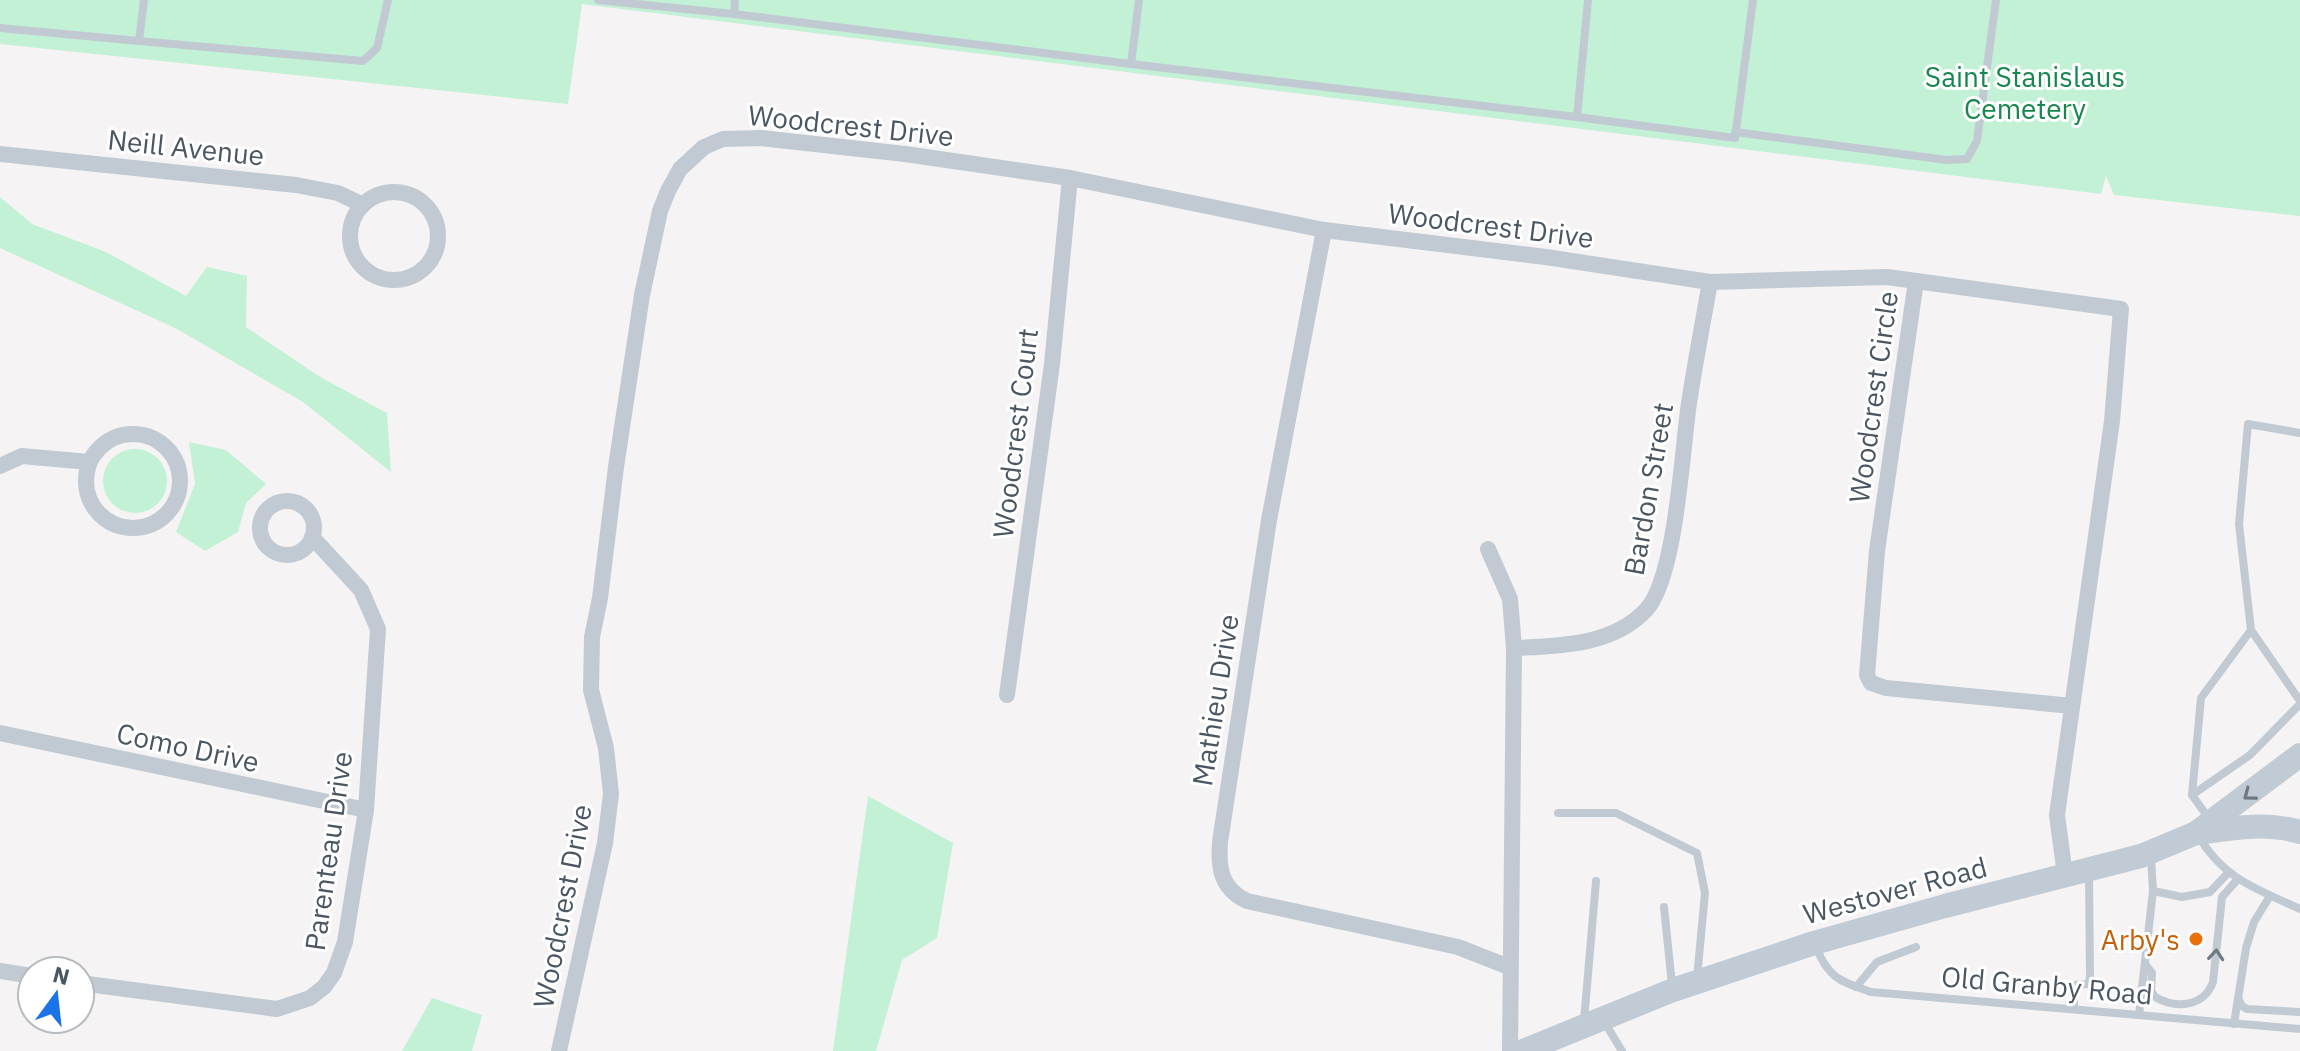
<svg xmlns="http://www.w3.org/2000/svg" width="2300" height="1051" viewBox="0 0 2300 1051" font-family="'IBM Plex Sans',sans-serif">
<style>
.green{fill:#c3f1d5}
.lines{fill:none;stroke-linecap:round;stroke-linejoin:round}
.lane{stroke:#c1cad2;stroke-width:8}
.street{stroke:#c1cad2;stroke-width:16}
.secondary{stroke:#c1cbd6;stroke-width:24}
.oneway{stroke:#6e7984}
.oneway2{stroke:#6e7983}
.food-dot{fill:#e8710a;stroke:#fff;stroke-width:3}
.labels{text-anchor:middle;dominant-baseline:central;stroke-width:6;stroke-linejoin:round;paint-order:stroke}
.park-label{font-size:28px;fill:#17864f;stroke:#fff}
.street-label{font-size:28px;fill:#4a5661;stroke:#fff}
.food-label{font-size:28px;fill:#c56008;stroke:#fff;text-anchor:end}
</style>
<rect width="100%" height="100%" fill="#f5f3f3"/>
<g class="green">
<path d="M 0,0 L 2300,0 L 2300,216 L 2114,195 L 2106,176 L 2101,194 L 582,4 L 568,104 L 0,44 Z"/>
<path d="M 0,197 L 32,224 L 106,252 L 186,296 L 207,267 L 247,276 L 246,327 L 320,377 L 387,413 L 391,472 L 303,402 L 175,328 L 0,248 Z"/>
<path d="M 189,442 L 226,450 L 266,484 L 246,503 L 238,532 L 205,551 L 176,532 L 195,484 Z"/>
<circle cx="135" cy="481" r="32"/>
<path d="M 868,796 L 953,843 L 937,938 L 902,960 L 876,1051 L 833,1051 Z"/>
<path d="M 432,998 L 482,1015 L 472,1051 L 402,1051 Z"/>
</g>
<g class="lines">
<g class="lane">
<path d="M 144,0 L 139,41 L 363,61 L 377,48 L 388,0"/>
<path d="M 598,0 L 734,14 L 735,0"/>
<path d="M 1139,0 L 1131,64 L 1577,117"/>
<path d="M 1588,0 L 1577,117 L 1735,138 L 1753,0"/>
<path d="M 734,14 L 1131,64"/>
<path d="M 0,28 L 139,41"/>
<path d="M 1735,132 L 1947,160 L 1967,159 L 1977,141 L 1996,0"/>
<path d="M 2251,630 L 2239,524 L 2248,424 L 2300,433"/>
<path d="M 2192,795 L 2250,755 L 2300,704"/>
<path d="M 1558,813 L 1616,813 L 1697,853 L 1705,893 L 1697,978"/>
<path d="M 2210,820 L 2192,795 L 2201,698 L 2251,630 L 2300,701"/>
<path d="M 2199,837 C 2224,879 2257,889 2300,909"/>
<path d="M 2153,891 L 2182,897 L 2210,892 L 2228,873"/>
<path d="M 1664,907 L 1672,985"/>
<path d="M 1816,947 C 1829,979 1840,981 1871,992 L 2300,1029"/>
<path d="M 2145,964 L 2152,973 L 2151,991 L 2155,997 C 2176,1009 2204,1007 2213,982 L 2222,897 L 2237,880"/>
<path d="M 1856,987 L 1877,962 L 1916,947"/>
<path d="M 2238,998 L 2242,1006 L 2247,1009 L 2300,1012"/>
<path d="M 2074,1009 L 2074,985 L 2089,984 L 2090,976 L 2089,874"/>
<path d="M 2139,1015 L 2153,891 L 2151,857"/>
<path d="M 1584,1021 L 1596,881"/>
<path d="M 1605,1023 L 1622,1051"/>
<path d="M 2234,1024 L 2246,948 L 2254,922 L 2270,896"/>
</g>
<g class="street">
<path d="M 0,154 L 296,185 L 338,193 L 363,205"/>
<circle cx="394" cy="236" r="44"/>
<path d="M 1324,230 L 1269,520 L 1220,842 C 1218,868 1221,889 1247,901 L 1458,947 L 1509,967"/>
<circle cx="133" cy="481" r="47"/>
<path d="M 0,466 L 22,456 L 89,462"/>
<circle cx="287" cy="528" r="27"/>
<path d="M 1488,549 L 1510,599 L 1514,648"/>
<path d="M 1007,695 L 1052,364 L 1070,178"/>
<path d="M 0,733 L 366,810"/>
<path d="M 2065,875 L 2057,815 L 2112,421 L 2121,309 L 1916,281 L 1877,551 L 1867,675 L 1871,683 L 1886,688 L 2072,706"/>
<path d="M 0,971 L 32,976"/>
<path d="M 80,983 L 277,1009 L 310,998 L 324,987 L 334,973 L 345,942 L 366,810 L 378,629 L 361,590 L 312,537"/>
<path d="M 559,1051 L 605,843 L 611,794 L 606,748 L 591,690 L 592,637 L 600,598 L 616,467 L 642,295 L 660,211 L 668,191 L 680,169 L 704,147 L 723,139 L 761,138 L 905,154 L 1070,178 L 1324,230 L 1546,257 L 1710,282 L 1887,277 L 1916,281"/>
<path d="M 1510,1051 L 1514,648 C 1559,646 1612,646 1646,610 C 1676,578 1682,451 1689,403 C 1695,363 1703,322 1710,282"/>
</g>
<g class="secondary">
<path d="M 2199,833 C 2233,828 2266,822 2300,832"/>
<path d="M 1523,1051 L 1673,990 L 1814,943 L 1945,906 L 2141,856 L 2196,833 L 2300,755"/>
</g>
</g>
<defs><path id="oneway-chevron" d="M-2-3.5L2.5 0L-2 3.5" fill="none" stroke-width="1.6" stroke-linecap="round" stroke-linejoin="round" transform="scale(2)"/></defs>
<use class="oneway" href="#oneway-chevron" transform="translate(2249 795) rotate(143)"/>
<use class="oneway2" href="#oneway-chevron" transform="translate(2216 955) rotate(-85)"/>
<circle class="food-dot" cx="2196" cy="939" r="8"/>
<g class="labels">
<g class="park-label">
<text x="2025" y="76">Saint Stanislaus<tspan x="2025" dy="32">Cemetery</tspan></text>
</g>
<g class="street-label">
<text transform="translate(851 125) rotate(6)">Woodcrest Drive</text>
<text transform="translate(186 147) rotate(6)">Neill Avenue</text>
<text transform="translate(1491 225) rotate(7)">Woodcrest Drive</text>
<text transform="translate(1873 397) rotate(-82)">Woodcrest Circle</text>
<text transform="translate(1015 433) rotate(-83)">Woodcrest Court</text>
<text transform="translate(1648 489) rotate(-80)">Bardon Street</text>
<text transform="translate(1215 700) rotate(-81)">Mathieu Drive</text>
<text transform="translate(188 747) rotate(12)">Como Drive</text>
<text transform="translate(328 851) rotate(-82)">Parenteau Drive</text>
<text transform="translate(1895 890) rotate(-15)">Westover Road</text>
<text transform="translate(562 906) rotate(-79)">Woodcrest Drive</text>
<text transform="translate(2047 985) rotate(5)">Old Granby Road</text>
</g>
<g class="food-label">
<text x="2180" y="939">Arby's</text>
</g>
</g>
<g transform="translate(56 995) rotate(15)"><circle r="38" fill="#ffffff" stroke="#b7bbc0" stroke-width="2"/>
<path d="M0-6L14 30L0 20L-14 30Z" fill="#1a73e8"/>
<text y="-12" font-size="22" font-weight="bold" text-anchor="middle" fill="#4a5661">N</text>
</g>
</svg>
